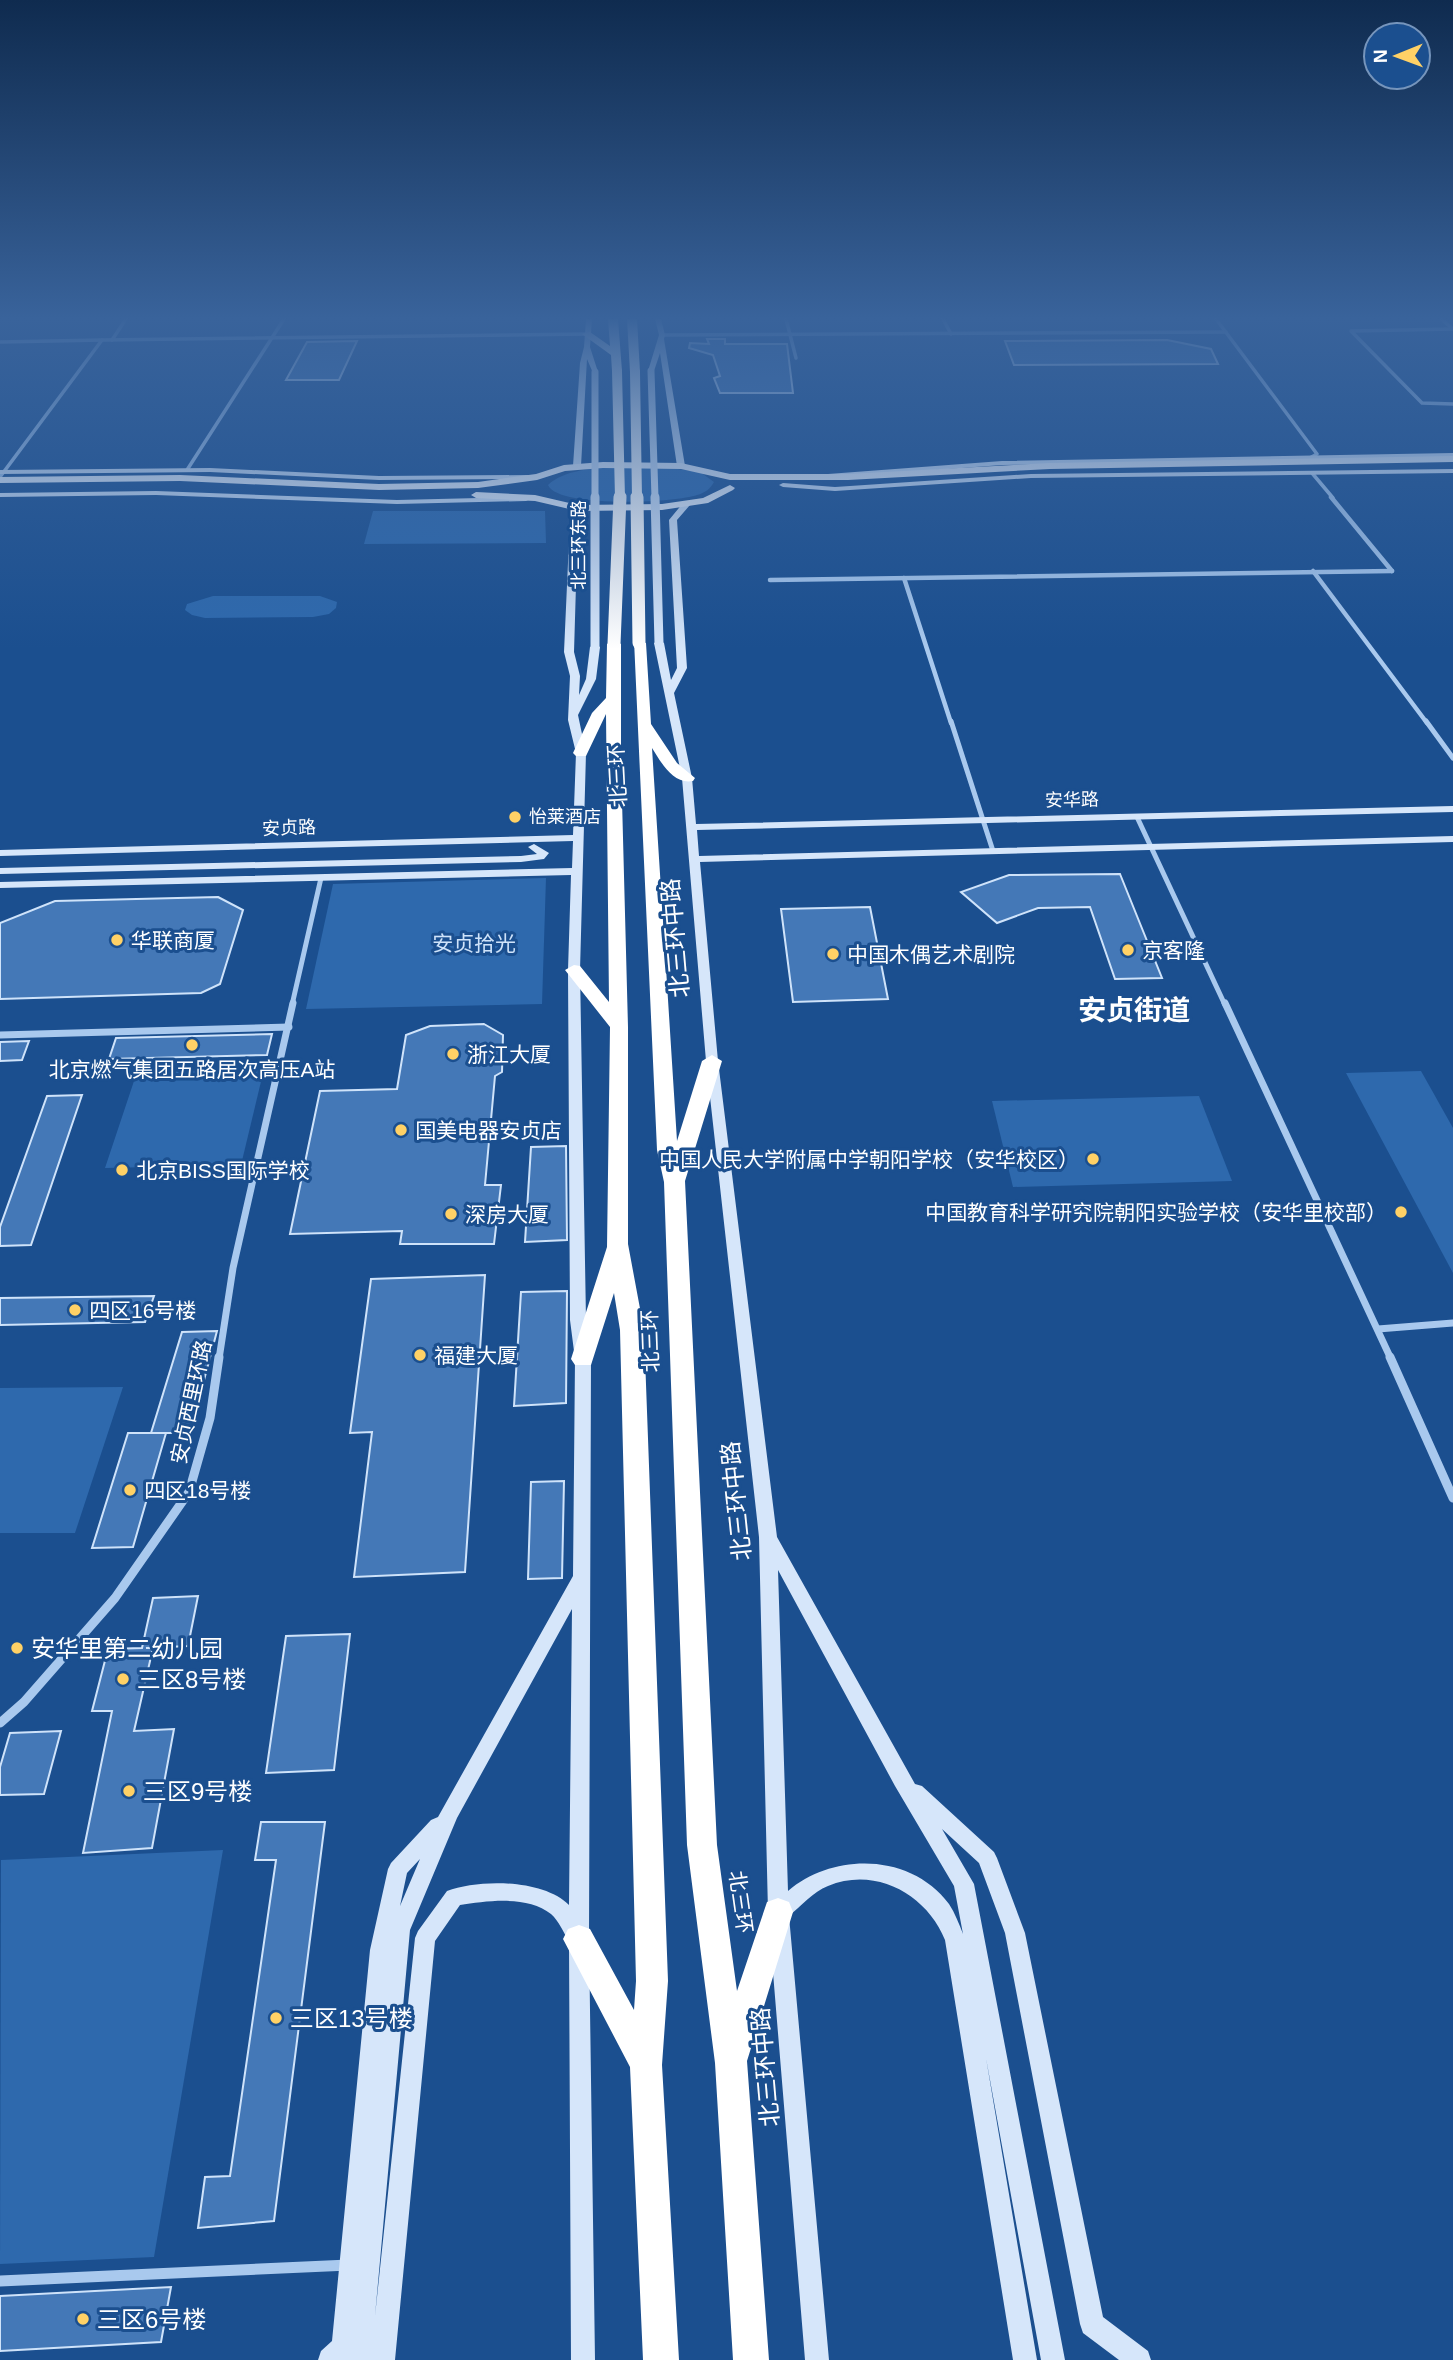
<svg xmlns="http://www.w3.org/2000/svg" width="1453" height="2360" viewBox="0 0 1453 2360" font-family="Helvetica,'Noto Sans SC',sans-serif">
<style>
.green{fill:#2e69ad}
.building{fill:#4478b7;stroke:#cfe3fa;stroke-width:2}
.lines{fill:none;stroke-linecap:round;stroke-linejoin:round}
.street-far5{stroke:#a9c9ee;stroke-width:3.5}
.street-far4{stroke:#a9c9ee;stroke-width:4.5}
.street-far3{stroke:#a9c9ee;stroke-width:5}
.street-far2{stroke:#a9c9ee;stroke-width:7}
.street-far1{stroke:#a9c9ee;stroke-width:9}
.street{stroke:#a9c9ee;stroke-width:11}
.secondary{fill:#d6e6fa;fill-rule:evenodd}
.primary{fill:#f0f6ff;fill-rule:evenodd}
.highway{fill:#fff;fill-rule:evenodd}
.secondary-bridge-far1{stroke:#d6e6fa;stroke-width:7}
.secondary-bridge{stroke:#d6e6fa;stroke-width:9}
.highway-bridge-far1{stroke:#fff;stroke-width:10}
.highway-bridge{stroke:#fff;stroke-width:13}
.poi-dot{fill:#ffd166;stroke:#1b4f8f;stroke-width:2.5}
.labels{text-anchor:middle;dominant-baseline:central;stroke-width:6;stroke-linejoin:round;paint-order:stroke}
.far-street-label{font-size:18px;fill:#fff;stroke:#1b4f8f}
.far-poi-label{font-size:18px;fill:#fff;stroke:#1b4f8f;text-anchor:start}
.street-label{font-size:21px;fill:#fff;stroke:#1b4f8f}
.poi-label{font-size:21px;fill:#fff;stroke:#1b4f8f;text-anchor:start}
.park-label{font-size:21px;fill:#cfe3fa;stroke:#1b4f8f}
.near-street-label{font-size:24px;fill:#fff;stroke:#1b4f8f}
.near-poi-label{font-size:24px;fill:#fff;stroke:#1b4f8f;text-anchor:start}
.district-label{font-size:28px;font-weight:bold;fill:#fff;stroke:#1b4f8f}
</style>
<rect width="100%" height="100%" fill="#1b4f8f"/>
<g class="green">
<path d="M 670,468 L 700,472 L 714,482 C 710,489 705,493 697,495 C 674,503 557,508 548,485 C 573,461 635,469 670,468 Z"/>
<path d="M 373,511 L 545,511 L 546,543 L 364,544 Z"/>
<path d="M 213,596 L 320,596 L 337,602 L 336,608 L 329,614 L 313,617 L 205,618 L 192,615 L 185,610 L 187,604 Z"/>
<path d="M 546,878 L 542,1004 L 306,1009 L 333,884 Z"/>
<path d="M 264,1069 L 241,1165 L 105,1168 L 137,1072 Z"/>
<path d="M 1421,1071 L 1453,1128 L 1453,1273 L 1346,1073 Z"/>
<path d="M 1199,1096 L 1232,1181 L 1013,1187 L 992,1101 Z"/>
<path d="M 123,1387 L 75,1533 L 0,1533 L 0,1388 Z"/>
<path d="M 223,1850 L 154,2257 L 0,2264 L 1,1860 Z"/>
</g>
<g class="building">
<path d="M 707,339 L 725,339 L 725,344 L 787,344 L 793,393 L 720,393 L 714,378 L 720,376 L 713,355 L 689,348 L 690,343 L 709,344 Z"/>
<path d="M 1167,340 L 1211,349 L 1218,364 L 1014,365 L 1005,341 Z"/>
<path d="M 357,341 L 339,380 L 286,380 L 307,342 Z"/>
<path d="M 1120,874 L 1162,978 L 1115,979 L 1090,907 L 1038,908 L 997,923 L 961,892 L 1009,875 Z"/>
<path d="M 218,897 L 243,910 L 220,984 L 201,993 L 0,999 L 0,923 L 55,901 Z"/>
<path d="M 870,907 L 888,999 L 793,1002 L 781,909 Z"/>
<path d="M 484,1024 L 503,1035 L 502,1072 L 495,1076 L 485,1185 L 501,1185 L 494,1244 L 400,1244 L 402,1231 L 290,1234 L 320,1091 L 397,1089 L 406,1035 L 430,1026 Z"/>
<path d="M 272,1034 L 267,1055 L 109,1059 L 116,1038 Z"/>
<path d="M 29,1041 L 22,1060 L 0,1061 L 0,1042 Z"/>
<path d="M 82,1095 L 31,1245 L 0,1246 L 0,1227 L 47,1096 Z"/>
<path d="M 566,1146 L 567,1240 L 525,1242 L 531,1147 Z"/>
<path d="M 485,1275 L 465,1572 L 354,1577 L 372,1432 L 350,1433 L 371,1279 Z"/>
<path d="M 567,1291 L 566,1403 L 514,1406 L 521,1292 Z"/>
<path d="M 154,1296 L 145,1322 L 0,1325 L 0,1298 Z"/>
<path d="M 217,1331 L 190,1433 L 151,1433 L 182,1332 Z"/>
<path d="M 128,1433 L 166,1433 L 133,1547 L 92,1548 Z"/>
<path d="M 564,1481 L 562,1578 L 528,1579 L 531,1482 Z"/>
<path d="M 198,1596 L 188,1646 L 146,1648 L 153,1648 L 134,1731 L 174,1729 L 152,1848 L 83,1853 L 112,1711 L 92,1711 L 108,1649 L 142,1648 L 153,1598 Z"/>
<path d="M 350,1634 L 334,1770 L 266,1773 L 286,1636 Z"/>
<path d="M 61,1731 L 44,1794 L 0,1795 L 0,1767 L 10,1733 Z"/>
<path d="M 261,1822 L 325,1822 L 274,2221 L 198,2228 L 205,2177 L 230,2176 L 276,1860 L 255,1860 Z"/>
<path d="M 171,2287 L 161,2342 L 0,2351 L 0,2296 Z"/>
</g>
<g class="lines">
<g class="street-far5">
<path d="M 786,319 L 796,358"/>
<path d="M 943,319 L 951,334"/>
<path d="M 1216,319 L 1317,454 L 1306,460"/>
<path d="M 1441,319 L 1453,329"/>
<path d="M 1453,329 L 1351,331 L 1422,403 L 1453,404"/>
<path d="M 662,335 L 1226,332"/>
<path d="M 112,340 L 126,319"/>
<path d="M 0,342 L 102,340"/>
<path d="M 187,470 L 284,319"/>
<path d="M 1312,473 L 1333,498"/>
<path d="M 0,477 L 102,340 L 587,334"/>
</g>
<g class="street-far4">
<path d="M 1331,497 L 1392,571"/>
<path d="M 1313,571 L 1427,723"/>
<path d="M 904,578 L 951,723"/>
<path d="M 770,580 L 1392,571"/>
</g>
<g class="street-far3">
<path d="M 951,721 L 993,851"/>
<path d="M 1426,721 L 1453,758"/>
<path d="M 1137,817 L 1225,1005"/>
<path d="M 292,1005 L 321,878"/>
</g>
<g class="street-far2">
<path d="M 1225,1003 L 1391,1359"/>
<path d="M 0,1035 L 289,1027"/>
<path d="M 1378,1329 L 1453,1323"/>
<path d="M 219,1359 L 233,1268 L 293,1003"/>
</g>
<g class="street-far1">
<path d="M 1390,1357 L 1453,1498"/>
<path d="M 0,1723 L 24,1702 L 115,1598 L 189,1492 L 210,1418 L 219,1357"/>
</g>
<path class="street" d="M 0,2281 L 349,2265"/>
<g class="secondary">
<path d="M 586,319 L 592,319 L 590,347 L 598,372 L 593,373 L 587,359 L 581,466 L 577,468 L 573,466 L 580,363 L 584,347 Z"/>
<path d="M 655,319 L 661,319 L 665,335 L 664,339 L 685,466 L 681,468 L 677,466 L 660,353 L 654,371 L 651,373 L 648,371 L 659,335 Z"/>
<path d="M 1453,453 L 1453,457 L 1002,465 L 828,478 L 824,476 L 828,474 L 1002,461 Z"/>
<path d="M 210,468 L 379,476 L 528,475 L 532,477 L 528,479 L 379,480 L 210,472 L 0,474 L 0,470 Z"/>
<path d="M 1453,469 L 1453,473 L 1031,478 L 835,491 L 783,487 L 779,485 L 783,483 L 835,487 L 1031,474 Z"/>
<path d="M 156,491 L 397,500 L 526,497 L 530,499 L 526,501 L 397,504 L 156,495 L 0,497 L 0,493 Z"/>
<path d="M 683,503 L 690,505 L 677,520 L 687,668 L 674,693 L 692,778 L 696,824 L 1453,806 L 1453,812 L 697,830 L 699,856 L 1453,836 L 1453,842 L 700,862 L 718,1061 L 777,1537 L 915,1784 L 922,1786 L 994,1852 L 997,1858 L 1025,1933 L 1103,2317 L 1148,2351 L 1151,2360 L 1119,2360 L 1083,2333 L 1080,2324 L 1005,1933 L 979,1863 L 942,1829 L 974,1884 L 1065,2360 L 1041,2360 L 986,2058 L 1037,2360 L 1013,2360 L 945,1940 C 927,1895 876,1866 828,1886 C 813,1892 801,1906 789,1916 L 829,2360 L 805,2360 L 768,1912 L 759,1537 L 706,1061 L 682,778 L 654,643 L 659,640 L 664,643 L 671,680 L 677,668 L 669,520 ZM 778,1570 L 895,1786 L 954,1886 L 963,1934 C 959,1924 955,1913 949,1904 C 911,1853 834,1852 788,1891 Z"/>
<path d="M 578,506 L 582,508 L 578,518 L 574,652 L 580,676 L 579,695 L 586,679 L 590,647 L 595,644 L 600,647 L 596,679 L 578,715 L 586,753 L 580,970 L 586,1320 L 591,1359 L 589,1939 L 595,2360 L 571,2360 L 569,1941 C 563,1932 559,1921 551,1914 C 528,1895 487,1901 460,1905 L 435,1941 L 395,2360 L 318,2360 L 321,2351 L 332,2341 L 370,1950 L 388,1869 L 391,1863 L 431,1820 L 438,1817 L 573,1576 L 575,1359 L 570,1320 L 568,970 L 571,875 L 0,888 L 0,882 L 572,868 L 573,841 L 0,856 L 0,850 L 573,835 L 576,753 L 568,720 L 570,676 L 564,652 L 570,518 L 574,508 ZM 572,1609 L 569,1905 C 543,1879 479,1879 447,1891 L 418,1931 L 415,1938 L 375,2316 L 410,1930 L 457,1818 ZM 420,1859 L 400,1906 L 407,1873 Z"/>
<path d="M 534,844 L 549,853 L 544,859 L 521,862 L 0,874 L 0,868 L 521,856 L 537,854 L 528,847 Z"/>
</g>
<g class="primary">
<path d="M 1453,456 L 1453,462 L 1050,469 L 848,480 L 730,480 L 681,469 L 603,468 L 565,471 L 537,480 L 478,488 L 379,490 L 180,481 L 0,483 L 0,477 L 180,475 L 379,484 L 478,482 L 536,474 L 564,465 L 603,462 L 681,463 L 730,474 L 848,474 L 1050,463 Z"/>
<path d="M 730,485 L 735,488 L 733,490 L 708,503 L 662,510 L 578,511 L 535,501 L 476,498 L 471,495 L 476,492 L 535,495 L 578,505 L 662,504 L 703,498 Z"/>
</g>
<g class="highway">
<path d="M 608,319 L 618,319 L 622,371 L 617,374 L 612,371 L 611,355 L 582,334 L 590,332 L 610,346 Z"/>
<path d="M 627,319 L 637,319 L 640,372 L 635,375 L 630,372 Z"/>
<path d="M 614,640 L 621,644 L 621,762 L 628,1027 L 628,1244 L 644,1330 L 668,1981 L 662,2065 L 679,2360 L 643,2360 L 630,2067 L 563,1939 L 568,1929 L 579,1925 L 590,1929 L 634,2010 L 636,1981 L 620,1330 L 614,1293 L 591,1365 L 575,1365 L 571,1359 L 607,1247 L 610,1027 L 565,970 L 574,965 L 580,966 L 609,1002 L 606,714 L 586,756 L 576,756 L 573,753 L 592,713 L 606,698 L 607,644 Z"/>
<path d="M 634,640 L 646,643 L 651,724 L 677,763 L 695,778 L 693,781 C 673,785 661,762 652,748 L 677,1141 L 702,1061 L 712,1055 L 722,1061 L 685,1181 L 717,1845 L 737,1991 L 767,1902 L 778,1898 L 789,1902 L 793,1912 L 747,2061 L 769,2360 L 733,2360 L 715,2063 L 687,1845 L 664,1182 L 657,1150 Z"/>
</g>
<g class="secondary-bridge-far1">
<path d="M 651,371 L 655,498"/>
<path d="M 595,372 L 595,498"/>
</g>
<g class="secondary-bridge">
<path d="M 595,497 L 595,647"/>
<path d="M 655,497 L 659,643"/>
</g>
<g class="highway-bridge-far1">
<path d="M 617,371 L 620,498"/>
<path d="M 635,372 L 637,498"/>
</g>
<g class="highway-bridge">
<path d="M 637,497 L 639,643"/>
<path d="M 614,644 L 620,497"/>
</g>
</g>
<linearGradient id="sky" x2="0" y2="1"><stop stop-color="#0f2b4f"/><stop offset="0.49" stop-color="#39639b"/><stop offset="1" stop-color="#39639b" stop-opacity="0"/></linearGradient>
<rect width="1453" height="649" fill="url(#sky)"/>
<g class="poi-dot">
<circle cx="515" cy="817" r="7"/>
<circle cx="117" cy="940" r="7"/>
<circle cx="1128" cy="950" r="7"/>
<circle cx="833" cy="954" r="7"/>
<circle cx="192" cy="1045" r="7"/>
<circle cx="453" cy="1054" r="7"/>
<circle cx="401" cy="1130" r="7"/>
<circle cx="1093" cy="1159" r="7"/>
<circle cx="122" cy="1170" r="7"/>
<circle cx="1401" cy="1212" r="7"/>
<circle cx="451" cy="1214" r="7"/>
<circle cx="75" cy="1310" r="7"/>
<circle cx="420" cy="1355" r="7"/>
<circle cx="130" cy="1490" r="7"/>
<circle cx="17" cy="1648" r="7"/>
<circle cx="123" cy="1679" r="7"/>
<circle cx="129" cy="1791" r="7"/>
<circle cx="276" cy="2018" r="7"/>
<circle cx="83" cy="2319" r="7"/>
</g>
<g class="labels">
<g class="far-street-label">
<text transform="translate(579 545) rotate(-90)">北三环东路</text>
<text transform="translate(1072 800) rotate(-1)">安华路</text>
<text transform="translate(289 828) rotate(-2)">安贞路</text>
</g>
<g class="far-poi-label">
<text x="529" y="817">怡莱酒店</text>
</g>
<g class="street-label">
<text transform="translate(617 776) rotate(-93)">北三环</text>
<text transform="translate(650 1341) rotate(-92)">北三环</text>
<text transform="translate(191 1402) rotate(-78)">安贞西里环路</text>
<text transform="translate(741 1902) rotate(82)">北三环</text>
</g>
<g class="poi-label">
<text x="131" y="940">华联商厦</text>
<text x="1142" y="950">京客隆</text>
<text x="847" y="954">中国木偶艺术剧院</text>
<text x="467" y="1054">浙江大厦</text>
<text x="192" y="1069" text-anchor="middle">北京燃气集团五路居次高压A站</text>
<text x="415" y="1130">国美电器安贞店</text>
<text x="1079" y="1159" text-anchor="end">中国人民大学附属中学朝阳学校（安华校区）</text>
<text x="136" y="1170">北京BISS国际学校</text>
<text x="1387" y="1212" text-anchor="end">中国教育科学研究院朝阳实验学校（安华里校部）</text>
<text x="465" y="1214">深房大厦</text>
<text x="89" y="1310">四区16号楼</text>
<text x="434" y="1355">福建大厦</text>
<text x="144" y="1490">四区18号楼</text>
</g>
<g class="park-label">
<text x="474" y="943">安贞拾光</text>
</g>
<g class="near-street-label">
<text transform="translate(675 938) rotate(-95)">北三环中路</text>
<text transform="translate(736 1501) rotate(-96)">北三环中路</text>
<text transform="translate(765 2067) rotate(-95)">北三环中路</text>
</g>
<g class="near-poi-label">
<text x="31" y="1648">安华里第二幼儿园</text>
<text x="137" y="1679">三区8号楼</text>
<text x="143" y="1791">三区9号楼</text>
<text x="290" y="2018">三区13号楼</text>
<text x="97" y="2319">三区6号楼</text>
</g>
<g class="district-label">
<text x="1134" y="1010">安贞街道</text>
</g>
</g>
<g transform="translate(1397 56) rotate(269)"><circle r="33" fill="#1b4f8f" stroke="#7695bc" stroke-width="2"/>
<path d="M0-5L12 26L0 18L-12 26Z" fill="#ffd166"/>
<text y="-10" font-size="19" font-weight="bold" text-anchor="middle" fill="#ffffff">N</text>
</g>
</svg>
